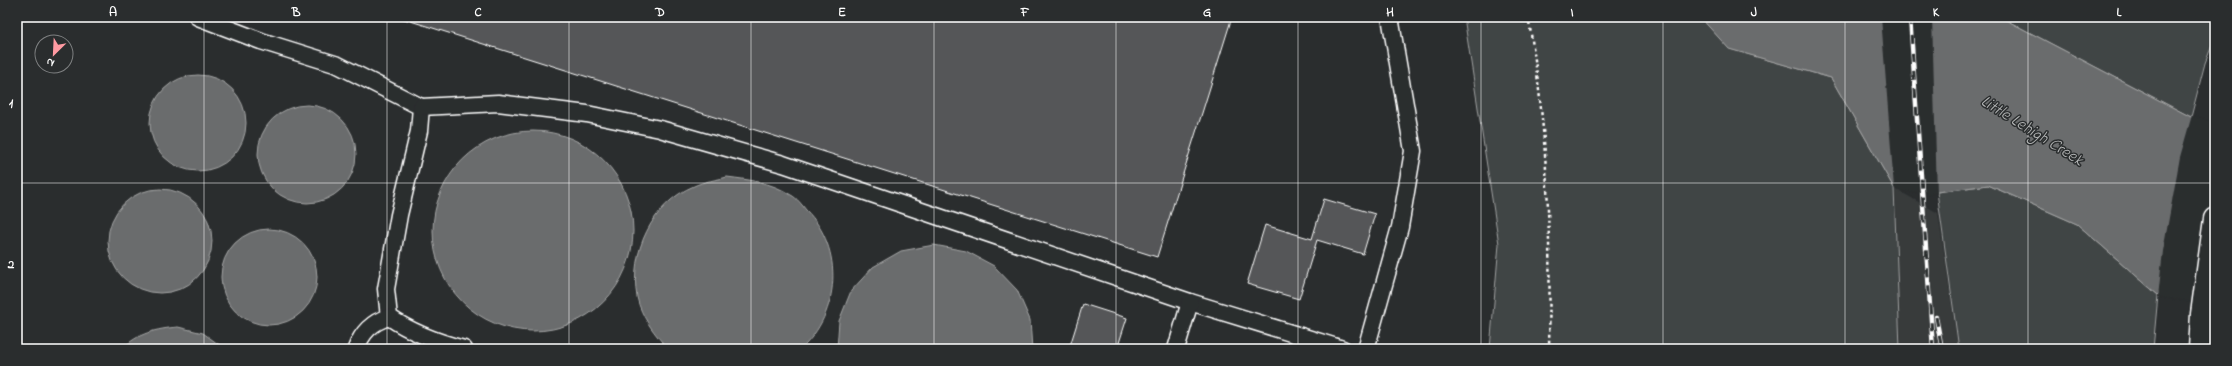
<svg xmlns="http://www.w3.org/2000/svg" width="2232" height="366" viewBox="0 0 2232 366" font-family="'Indie Flower',sans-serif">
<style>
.built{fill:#373a3b}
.green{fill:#414445;stroke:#a0a2a2}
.water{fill:#6a6c6d;stroke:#a6a7a7}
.pier{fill:#2a2d2e}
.building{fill:#555758;stroke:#fff}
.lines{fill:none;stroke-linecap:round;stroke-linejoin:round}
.lane-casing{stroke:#fff;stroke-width:19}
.secondary-casing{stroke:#fff;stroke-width:25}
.path{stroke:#fff;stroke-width:2.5;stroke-dasharray:3 3;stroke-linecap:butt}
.lane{stroke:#2a2d2e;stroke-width:16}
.secondary{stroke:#2a2d2e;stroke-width:22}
.rail-casing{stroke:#fff;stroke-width:4.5}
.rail{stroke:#2a2d2e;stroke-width:3;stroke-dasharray:9;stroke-linecap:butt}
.grid{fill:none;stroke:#fff;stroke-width:1;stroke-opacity:0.55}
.labels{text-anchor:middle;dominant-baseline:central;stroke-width:3;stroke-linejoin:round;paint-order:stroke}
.water-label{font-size:17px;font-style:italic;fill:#b4b6b6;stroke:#2a2d2e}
.neatline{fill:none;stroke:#fff;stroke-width:1.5}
.grid-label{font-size:13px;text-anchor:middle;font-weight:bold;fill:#fff}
</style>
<rect width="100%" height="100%" fill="#2a2d2e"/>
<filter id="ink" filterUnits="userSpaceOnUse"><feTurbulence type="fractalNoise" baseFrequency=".025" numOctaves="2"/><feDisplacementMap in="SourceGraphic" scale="8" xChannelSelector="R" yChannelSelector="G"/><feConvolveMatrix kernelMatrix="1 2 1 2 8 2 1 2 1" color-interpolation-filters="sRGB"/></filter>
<g filter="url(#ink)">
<path class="built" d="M 1894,188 L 1938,213 L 1959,349 L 1900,349 Z"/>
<g class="green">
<path d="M 1464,17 L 1700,17 L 1730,49 L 1831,78 L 1894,188 L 1900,349 L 1490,349 L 1499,244 Z"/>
<path d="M 2000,17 L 2215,17 L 2215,38 L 2205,63 L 2191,117 Z"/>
<path d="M 1988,185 L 2077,224 L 2158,295 L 2153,349 L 1959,349 L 1937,192 Z"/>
</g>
<g class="water">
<path d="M 1700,17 L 2000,17 L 2191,117 L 2215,125 L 2158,295 L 2077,224 L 1988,185 L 1937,192 L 1894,188 L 1831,78 L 1729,49 Z"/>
<circle cx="198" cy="123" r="48"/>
<circle cx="307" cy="154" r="49"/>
<circle cx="533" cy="231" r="100"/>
<path d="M 727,177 C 750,180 771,182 791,195 C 797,198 802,205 806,210 C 845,249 840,313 801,349 L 668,349 C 655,334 641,317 637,297 C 629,253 652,203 694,186 C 704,181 717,180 727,177 Z"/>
<circle cx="160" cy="241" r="52"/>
<circle cx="269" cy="277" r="48"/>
<path d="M 934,245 L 966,251 L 994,266 L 1017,290 L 1030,320 L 1032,349 L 837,349 L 839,321 L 851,291 L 873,267 L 901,251 Z"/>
<path d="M 178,327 L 203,333 L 225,349 L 122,349 C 138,333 156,329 178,327 Z"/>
</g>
<g class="pier">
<path d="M 1881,17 L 1932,17 L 1937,194 L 1897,191 L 1894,188 Z"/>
<path d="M 2192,115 L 2215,123 L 2215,305 L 2158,297 L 2163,251 L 2180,157 Z"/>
</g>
<g class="building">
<path d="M 398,17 L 1232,17 L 1157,257 Z"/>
<path d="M 1324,199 L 1375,214 L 1363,254 L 1317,240 L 1299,299 L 1247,284 L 1265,225 L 1312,239 Z"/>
<path d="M 1083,304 L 1127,318 L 1117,349 L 1069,349 Z"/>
</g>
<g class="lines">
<defs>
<g id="lane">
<path d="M 198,17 L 261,41 L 338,65 L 421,107 L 419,131 L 399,215 L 386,289 L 389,317 C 412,333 437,342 464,349"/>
<path d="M 421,107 L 498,103 L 587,114 L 660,129 L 783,164 L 1190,302 L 1343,349"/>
<path d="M 356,349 C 362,332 372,322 389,317"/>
<path d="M 1176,349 L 1190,302"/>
<path d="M 1366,349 L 1400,227 L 1413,151 L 1390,17"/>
</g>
<path id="secondary" d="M 2200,349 L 2202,314 L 2215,219"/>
</defs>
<use href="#lane" class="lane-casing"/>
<use href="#secondary" class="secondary-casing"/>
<path class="path" d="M 1528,17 C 1548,126 1551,238 1549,349"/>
<use href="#lane" class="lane"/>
<use href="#secondary" class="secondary"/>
<defs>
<g id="rail">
<path d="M 1910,17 L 1933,349"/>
<path d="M 1936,317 L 1942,349"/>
</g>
</defs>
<use href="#rail" class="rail-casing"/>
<use href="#rail" class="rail"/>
</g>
</g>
<path class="grid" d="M 204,17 L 204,349M 387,17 L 387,349M 569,17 L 569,349M 751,17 L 751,349M 934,17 L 934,349M 1116,17 L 1116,349M 1298,17 L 1298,349M 1481,17 L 1481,349M 1663,17 L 1663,349M 1845,17 L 1845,349M 2028,17 L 2028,349M 17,183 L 2215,183"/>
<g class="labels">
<g class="water-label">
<text transform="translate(2032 131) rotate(32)">Little Lehigh Creek</text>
</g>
</g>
<rect width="2232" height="366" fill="none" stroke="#2a2d2e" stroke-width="44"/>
<g transform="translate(54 54) rotate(204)"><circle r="19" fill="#2a2d2e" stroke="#7f8182"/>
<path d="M0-3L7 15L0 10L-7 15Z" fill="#ff9aa2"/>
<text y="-6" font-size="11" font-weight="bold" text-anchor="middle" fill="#ffffff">N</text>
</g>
<rect x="22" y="22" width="2188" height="322" class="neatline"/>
<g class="grid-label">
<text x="113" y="16">A</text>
<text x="296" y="16">B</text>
<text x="478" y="16">C</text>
<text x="660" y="16">D</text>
<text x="842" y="16">E</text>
<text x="1025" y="16">F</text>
<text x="1207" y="16">G</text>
<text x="1390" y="16">H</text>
<text x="1572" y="16">I</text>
<text x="1754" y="16">J</text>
<text x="1936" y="16">K</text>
<text x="2119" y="16">L</text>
<text x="11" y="107">1</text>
<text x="11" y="268">2</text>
</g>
</svg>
